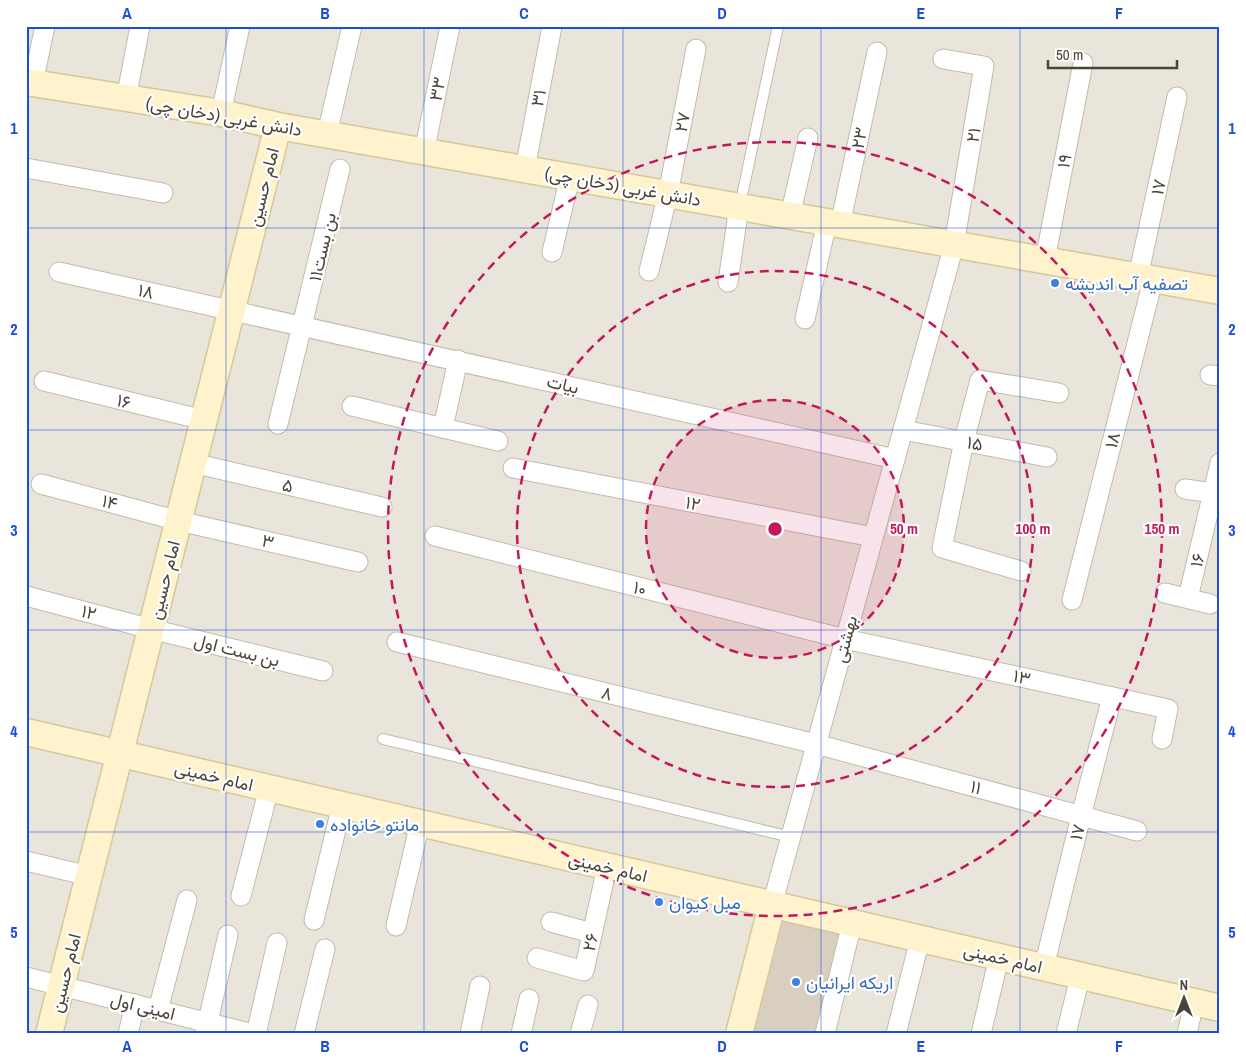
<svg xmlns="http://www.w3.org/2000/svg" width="1246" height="1060" viewBox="0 0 1246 1060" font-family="'Archivo Narrow',Vazirmatn,sans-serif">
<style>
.residential{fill:#eae5da}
.building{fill:#d8cfc1;stroke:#d3c7b4}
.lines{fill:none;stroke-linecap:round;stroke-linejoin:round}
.lane-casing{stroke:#c2bbae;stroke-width:12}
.street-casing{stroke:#c2bbae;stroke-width:21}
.secondary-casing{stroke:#d6c79b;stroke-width:29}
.lane{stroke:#fff;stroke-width:10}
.street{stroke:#fff;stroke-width:19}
.secondary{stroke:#fff3cd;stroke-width:26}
.grid{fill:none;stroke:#1d4ed8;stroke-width:1;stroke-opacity:0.55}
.ring{fill:none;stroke:#c2185b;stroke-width:2.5;stroke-dasharray:9 6}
.shop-dot{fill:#3f7fe0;stroke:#fff;stroke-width:2}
.labels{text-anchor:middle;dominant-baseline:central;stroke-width:4.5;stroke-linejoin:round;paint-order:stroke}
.street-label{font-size:18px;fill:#4b4439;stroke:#fff}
.shop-label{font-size:18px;fill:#366cbe;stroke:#fff;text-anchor:start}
.centre{fill:#c2185b;stroke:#fff;stroke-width:2.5}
.ring-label{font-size:15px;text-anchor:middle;font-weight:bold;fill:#c2185b;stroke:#fff;stroke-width:4.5;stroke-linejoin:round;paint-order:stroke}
.neatline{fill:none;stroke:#1d4ed8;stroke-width:2}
.grid-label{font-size:16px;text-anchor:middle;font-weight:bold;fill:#1d4ed8}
</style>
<rect width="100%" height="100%" fill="#f6f3ec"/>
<rect class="residential" x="26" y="26" width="1194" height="1008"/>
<path class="building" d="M 778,913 L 844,930 L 818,1034 L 748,1034 Z"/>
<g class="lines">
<defs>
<g id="lane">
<path d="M 743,191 L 778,26"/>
<path d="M 383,739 L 791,837"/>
</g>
<g id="street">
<path d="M 33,83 L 45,26"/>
<path d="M 126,99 L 140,26"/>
<path d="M 221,113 L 240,26"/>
<path d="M 327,134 L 352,26"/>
<path d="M 424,152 L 450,26"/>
<path d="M 26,168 L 163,193"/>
<path d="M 525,169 L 552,26"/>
<path d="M 790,216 L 808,138"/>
<path d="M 840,225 L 877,52"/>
<path d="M 552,252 L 570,177"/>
<path d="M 1045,260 L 1083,63"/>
<path d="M 649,271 L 668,194 L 696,49"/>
<path d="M 59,272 L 895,459"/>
<path d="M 1138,277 L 1177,97"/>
<path d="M 728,282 L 739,207"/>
<path d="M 805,319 L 827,222"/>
<path d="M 458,360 L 443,428 L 498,441"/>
<path d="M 1210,375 L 1220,376"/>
<path d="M 44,381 L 204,420"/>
<path d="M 352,406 L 443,428"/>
<path d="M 278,424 L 340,169"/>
<path d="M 903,430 L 1047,457"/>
<path d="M 193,463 L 382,507"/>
<path d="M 513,468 L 873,537"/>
<path d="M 41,484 L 179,521 L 358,562"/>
<path d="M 1185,489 L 1220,494"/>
<path d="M 435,536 L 845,639 L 1168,709 L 1162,739"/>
<path d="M 1021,571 L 942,548 L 964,441 L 980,380 L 1059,393"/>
<path d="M 1165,593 L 1210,604"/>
<path d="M 26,596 L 151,629 L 323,671"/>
<path d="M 1188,598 L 1220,463"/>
<path d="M 1072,600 L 1153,280"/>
<path d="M 397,642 L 816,744 L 1137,831"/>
<path d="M 26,861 L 89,876"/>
<path d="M 241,896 L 269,788"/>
<path d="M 772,905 L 954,245 L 984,66 L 943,59"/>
<path d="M 314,920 L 342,805"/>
<path d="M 551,922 L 592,933"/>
<path d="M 396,926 L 420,823"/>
<path d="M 537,958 L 584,971 L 607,867"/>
<path d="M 1044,967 L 1081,816 L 1112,697"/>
<path d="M 26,977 L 253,1034"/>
<path d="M 158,1010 L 187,900"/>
<path d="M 128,1034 L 135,1004"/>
<path d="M 205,1034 L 228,935"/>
<path d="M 256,1034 L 277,943"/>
<path d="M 304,1034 L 325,949"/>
<path d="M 470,1034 L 480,986"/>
<path d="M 521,1034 L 529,999"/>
<path d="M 580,1034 L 588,1005"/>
<path d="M 825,1034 L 852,923"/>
<path d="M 896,1034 L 920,939"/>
<path d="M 981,1034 L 999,957"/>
<path d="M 1066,1034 L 1080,977"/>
<path d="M 1187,1034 L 1194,1002"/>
</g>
<g id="secondary">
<path d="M 26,82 L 221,113 L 278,126 L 1220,291"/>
<path d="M 26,732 L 1220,1008"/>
<path d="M 49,1034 L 278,126"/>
<path d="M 739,1034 L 772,905"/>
</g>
</defs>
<use href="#lane" class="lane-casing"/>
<use href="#street" class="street-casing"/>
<use href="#secondary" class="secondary-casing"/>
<use href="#lane" class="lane"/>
<use href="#street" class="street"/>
<use href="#secondary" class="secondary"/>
</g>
<path class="grid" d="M 226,26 L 226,1034M 424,26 L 424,1034M 623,26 L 623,1034M 821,26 L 821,1034M 1020,26 L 1020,1034M 26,228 L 1220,228M 26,430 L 1220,430M 26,630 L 1220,630M 26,832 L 1220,832"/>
<circle cx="775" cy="529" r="129" fill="#c2185b" fill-opacity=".12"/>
<g class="ring">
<circle cx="775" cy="529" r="129"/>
<circle cx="775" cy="529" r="258"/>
<circle cx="775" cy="529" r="387"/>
</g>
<g class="shop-dot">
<circle cx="1055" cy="283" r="5"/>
<circle cx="320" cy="824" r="5"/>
<circle cx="659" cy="902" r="5"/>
<circle cx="796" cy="982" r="5"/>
</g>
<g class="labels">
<g class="street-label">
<text transform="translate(437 89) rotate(-78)">۳۳</text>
<text transform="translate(538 98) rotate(-79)">۳۱</text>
<text transform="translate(224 116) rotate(10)">دانش غربی (دخان چی)</text>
<text transform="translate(682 122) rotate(-79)">۲۷</text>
<text transform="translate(973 135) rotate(-80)">۲۱</text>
<text transform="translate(859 138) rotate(-78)">۲۳</text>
<text transform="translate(1064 161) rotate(-79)">۱۹</text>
<text transform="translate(623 186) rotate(10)">دانش غربی (دخان چی)</text>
<text transform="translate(263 187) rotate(-76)">امام حسین</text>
<text transform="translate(1158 187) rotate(-78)">۱۷</text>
<text transform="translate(322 247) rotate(-77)">بن بست۱۱</text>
<text transform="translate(146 291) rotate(12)">۱۸</text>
<text transform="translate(563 384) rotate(13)">بیات</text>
<text transform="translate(124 401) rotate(13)">۱۶</text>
<text transform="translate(1112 440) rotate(-76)">۱۸</text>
<text transform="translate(975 443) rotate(10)">۱۵</text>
<text transform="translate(288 485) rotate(13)">۵</text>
<text transform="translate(110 502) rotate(15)">۱۴</text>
<text transform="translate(693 503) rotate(11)">۱۲</text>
<text transform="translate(268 541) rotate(13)">۳</text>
<text transform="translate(1197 560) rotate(-77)">۱۶</text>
<text transform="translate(164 580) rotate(-76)">امام حسین</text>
<text transform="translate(640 588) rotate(14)">۱۰</text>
<text transform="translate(89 612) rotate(15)">۱۲</text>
<text transform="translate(845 639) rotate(-75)">بهشتی</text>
<text transform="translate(237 650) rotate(14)">بن بست اول</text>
<text transform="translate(1022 677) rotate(12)">۱۳</text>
<text transform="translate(607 693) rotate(14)">۸</text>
<text transform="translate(214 776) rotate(13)">امام خمینی</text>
<text transform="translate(976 787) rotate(15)">۱۱</text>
<text transform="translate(1077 832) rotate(-76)">۱۷</text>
<text transform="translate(608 867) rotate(13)">امام خمینی</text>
<text transform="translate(590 942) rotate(-78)">۲۶</text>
<text transform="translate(1003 958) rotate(13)">امام خمینی</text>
<text transform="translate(65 973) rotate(-76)">امام حسین</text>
<text transform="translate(143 1006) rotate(14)">امینی اول</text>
</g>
<g class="shop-label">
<text x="1065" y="283">تصفیه آب اندیشه</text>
<text x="330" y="824">مانتو خانواده</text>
<text x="669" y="902">مبل کیوان</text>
<text x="806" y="982">اریکه ایرانیان</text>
</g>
</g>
<circle cx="775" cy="529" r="8" class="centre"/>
<g class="ring-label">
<text x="904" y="534">50 m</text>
<text x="1033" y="534">100 m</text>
<text x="1162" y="534">150 m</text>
</g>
<rect width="1246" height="1060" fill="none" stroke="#ffffff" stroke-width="55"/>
<g transform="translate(1184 998)" stroke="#ffffff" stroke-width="4" paint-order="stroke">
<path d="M0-4L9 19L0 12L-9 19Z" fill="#4b4439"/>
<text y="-8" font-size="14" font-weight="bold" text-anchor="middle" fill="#4b4439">N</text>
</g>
<path d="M1048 60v8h129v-8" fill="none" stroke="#4b4439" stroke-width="2.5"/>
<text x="1056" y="60" font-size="15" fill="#4b4439" stroke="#ffffff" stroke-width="4" paint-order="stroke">50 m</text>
<rect x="28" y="28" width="1190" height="1004" class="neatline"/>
<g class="grid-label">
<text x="127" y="19">A</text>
<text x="325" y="19">B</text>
<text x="524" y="19">C</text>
<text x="722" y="19">D</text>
<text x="921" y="19">E</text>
<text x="1119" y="19">F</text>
<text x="14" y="134">1</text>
<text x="1232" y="134">1</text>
<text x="14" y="335">2</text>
<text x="1232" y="335">2</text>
<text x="14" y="536">3</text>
<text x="1232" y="536">3</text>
<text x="14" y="737">4</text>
<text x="1232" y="737">4</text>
<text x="14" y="938">5</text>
<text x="1232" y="938">5</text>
<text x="127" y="1052">A</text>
<text x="325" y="1052">B</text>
<text x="524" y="1052">C</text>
<text x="722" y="1052">D</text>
<text x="921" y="1052">E</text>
<text x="1119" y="1052">F</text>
</g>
</svg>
